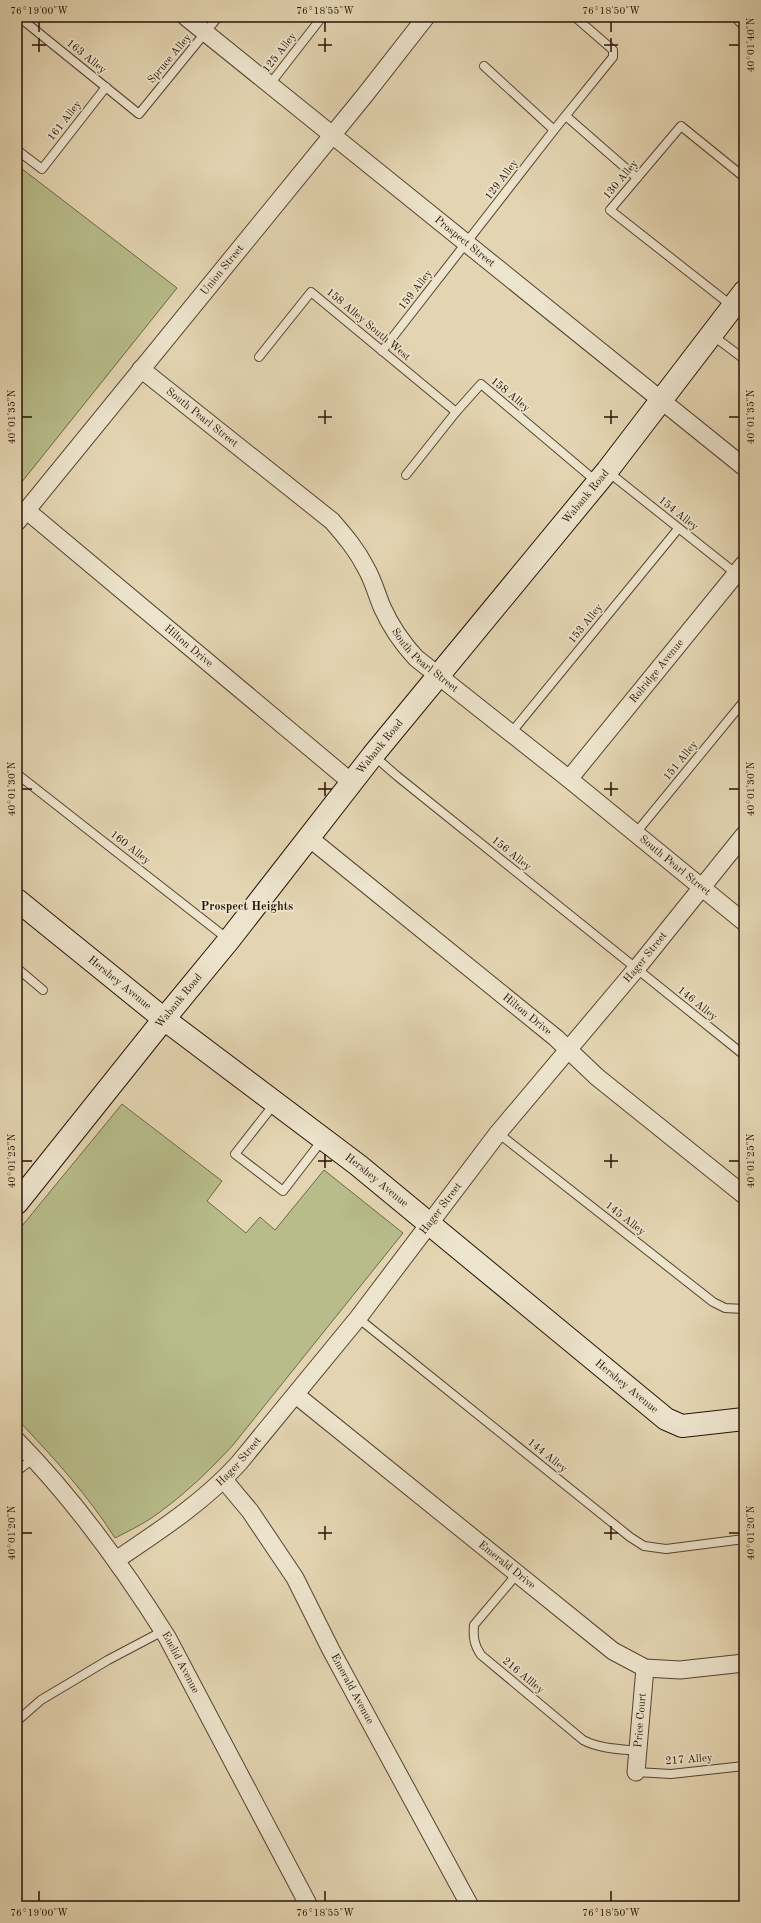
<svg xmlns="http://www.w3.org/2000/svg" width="761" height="1923" viewBox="0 0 761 1923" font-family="'Old Standard TT',serif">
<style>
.grass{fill:#b7bc8a;stroke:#706748}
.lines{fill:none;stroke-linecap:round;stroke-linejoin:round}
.lane-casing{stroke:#574330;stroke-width:10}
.street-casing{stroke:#574330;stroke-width:19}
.secondary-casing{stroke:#281205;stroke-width:24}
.lane{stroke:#ede4cd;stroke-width:8}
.street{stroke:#ede4cd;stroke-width:17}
.secondary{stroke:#ede4cd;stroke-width:22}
.ticks{fill:none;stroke:#281205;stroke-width:1.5}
.labels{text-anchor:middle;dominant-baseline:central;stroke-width:3.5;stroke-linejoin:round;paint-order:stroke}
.street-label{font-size:11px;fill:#281205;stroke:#ede4cd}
.neighbourhood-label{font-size:12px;font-weight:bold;fill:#281205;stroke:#ede4cd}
.neatline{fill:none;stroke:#281205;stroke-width:1.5}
.ticks-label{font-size:10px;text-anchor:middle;fill:#281205}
</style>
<rect width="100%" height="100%" fill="#e4d5b2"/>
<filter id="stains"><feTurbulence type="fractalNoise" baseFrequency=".005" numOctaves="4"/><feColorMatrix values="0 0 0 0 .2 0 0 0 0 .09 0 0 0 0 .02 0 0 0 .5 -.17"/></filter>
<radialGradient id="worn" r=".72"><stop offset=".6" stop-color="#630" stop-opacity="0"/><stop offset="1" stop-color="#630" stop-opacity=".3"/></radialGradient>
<g class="grass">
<path d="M 17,165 L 177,288 L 17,488 Z"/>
<path d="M 122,1104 L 222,1181 L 207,1201 L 246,1233 L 260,1217 L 275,1230 L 324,1170 L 403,1233 L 233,1445 C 208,1472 181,1498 150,1519 C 139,1526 127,1532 115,1538 C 87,1494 53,1457 17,1419 L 17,1232 Z"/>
</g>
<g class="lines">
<defs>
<g id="lane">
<path d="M 19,17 L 139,114 L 218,17"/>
<path d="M 484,66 L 554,130"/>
<path d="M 270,84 L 322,17"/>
<path d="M 566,116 L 637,178"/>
<path d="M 17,150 L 42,169 L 106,87"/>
<path d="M 732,306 L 610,210 L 681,126 L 744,177"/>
<path d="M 712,335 L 744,359"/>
<path d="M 382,351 L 554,130 L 613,57 L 613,50 L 575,17"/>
<path d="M 259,357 L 311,292 L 456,412"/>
<path d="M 607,471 L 744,580"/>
<path d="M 406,475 L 456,412 L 481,384 L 597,482"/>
<path d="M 511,733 L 678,529"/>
<path d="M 373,755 L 397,776 L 744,1055"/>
<path d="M 17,774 L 229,940"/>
<path d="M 635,834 L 744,701"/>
<path d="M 17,968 L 43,990"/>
<path d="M 275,1103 L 235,1154 L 283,1191 L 323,1139"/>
<path d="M 498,1133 L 713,1302 L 725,1308 L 744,1309"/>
<path d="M 358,1318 L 630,1537 L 644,1546 L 666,1549 L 744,1539"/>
<path d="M 17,1471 L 34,1458"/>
<path d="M 517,1574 L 474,1625 C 473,1637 474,1645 481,1655 L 583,1740 C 600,1749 620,1749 639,1751"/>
<path d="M 17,1721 L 41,1700 L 108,1660 L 163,1631"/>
<path d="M 636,1772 L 671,1774 L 744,1766"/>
</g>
<g id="street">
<path id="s1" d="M 186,17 L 744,467"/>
<path d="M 741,17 L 744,20"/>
<path id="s2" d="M 141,369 L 332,521 C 345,536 357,550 366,568 C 373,580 377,595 382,607 C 391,627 402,643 416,658 L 569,779 L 744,922"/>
<path id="s3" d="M 26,510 L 351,782"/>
<path id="s4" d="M 17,522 L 365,95 L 426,17"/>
<path id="s5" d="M 569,779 L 744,564"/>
<path id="s6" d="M 308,837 L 556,1038 L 597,1077 L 744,1195"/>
<path id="s7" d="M 296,1395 L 613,1651 L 645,1668 L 680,1670 L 744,1663"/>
<path id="s8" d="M 17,1441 C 75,1500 123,1567 167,1637 L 309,1906"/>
<path id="s9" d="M 224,1480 L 250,1511 L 295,1578 L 331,1650 L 470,1906"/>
<path id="s10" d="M 116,1560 C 159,1531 204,1502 239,1463 L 358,1318 L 498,1133 L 637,968 L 744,835"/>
<path id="s11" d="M 636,1772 L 645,1668"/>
</g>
<g id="secondary">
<path id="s12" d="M 17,900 L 164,1019 L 358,1165 L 666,1419 L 682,1426 L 744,1419"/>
<path id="s13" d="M 17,1203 L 164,1019 L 229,940 L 373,755 L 607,471 L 744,292"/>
</g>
</defs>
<use href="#lane" class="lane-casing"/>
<use href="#street" class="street-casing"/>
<use href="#secondary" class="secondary-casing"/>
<use href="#lane" class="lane"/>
<use href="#street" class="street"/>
<use href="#secondary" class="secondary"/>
</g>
<path class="ticks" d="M 39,22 L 39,32M 325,22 L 325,32M 611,22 L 611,32M 39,38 L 39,52M 325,38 L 325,52M 611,38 L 611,52M 32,45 L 46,45M 318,45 L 332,45M 604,45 L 618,45M 729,45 L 739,45M 325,410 L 325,424M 611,410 L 611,424M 22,417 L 32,417M 318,417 L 332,417M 604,417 L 618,417M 729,417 L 739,417M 325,782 L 325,796M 611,782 L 611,796M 22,789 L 32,789M 318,789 L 332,789M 604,789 L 618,789M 729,789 L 739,789M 325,1154 L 325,1168M 611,1154 L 611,1168M 22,1161 L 32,1161M 318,1161 L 332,1161M 604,1161 L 618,1161M 729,1161 L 739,1161M 325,1526 L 325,1540M 611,1526 L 611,1540M 22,1533 L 32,1533M 318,1533 L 332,1533M 604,1533 L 618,1533M 729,1533 L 739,1533M 39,1891 L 39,1901M 325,1891 L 325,1901M 611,1891 L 611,1901"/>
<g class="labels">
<g class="street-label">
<text transform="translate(280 53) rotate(-52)">125 Alley</text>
<text transform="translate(86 57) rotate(39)">163 Alley</text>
<text transform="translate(170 59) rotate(-50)">Spruce Alley</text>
<text transform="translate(65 121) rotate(-52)">161 Alley</text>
<text transform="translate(502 180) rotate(-53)">129 Alley</text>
<text transform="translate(621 180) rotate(-50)">130 Alley</text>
<text stroke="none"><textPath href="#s1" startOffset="358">Prospect Street</textPath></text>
<text stroke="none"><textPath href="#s4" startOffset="325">Union Street</textPath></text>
<text transform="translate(416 290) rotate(-52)">159 Alley</text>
<text transform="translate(368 325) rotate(40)">158 Alley South West</text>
<text transform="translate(510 395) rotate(40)">158 Alley</text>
<text stroke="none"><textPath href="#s2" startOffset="78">South Pearl Street</textPath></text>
<text stroke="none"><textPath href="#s13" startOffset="907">Wabank Road</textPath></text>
<text transform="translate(678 514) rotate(39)">154 Alley</text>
<text transform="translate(586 624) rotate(-51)">153 Alley</text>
<text stroke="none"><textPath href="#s3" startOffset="212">Hilton Drive</textPath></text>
<text stroke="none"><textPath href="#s2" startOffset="414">South Pearl Street</textPath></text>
<text stroke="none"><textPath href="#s5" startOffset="139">Rolridge Avenue</textPath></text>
<text stroke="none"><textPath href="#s13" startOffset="583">Wabank Road</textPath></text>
<text transform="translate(681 761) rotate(-51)">151 Alley</text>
<text transform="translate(130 848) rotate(38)">160 Alley</text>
<text transform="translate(511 854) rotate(39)">156 Alley</text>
<text stroke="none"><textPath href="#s2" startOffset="738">South Pearl Street</textPath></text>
<text stroke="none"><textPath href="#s10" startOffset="806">Hager Street</textPath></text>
<text stroke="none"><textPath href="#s12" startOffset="132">Hershey Avenue</textPath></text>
<text stroke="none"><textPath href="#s13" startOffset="259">Wabank Road</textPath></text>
<text transform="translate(697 1004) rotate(39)">146 Alley</text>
<text stroke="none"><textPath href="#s6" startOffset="282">Hilton Drive</textPath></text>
<text stroke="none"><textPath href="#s12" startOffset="456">Hershey Avenue</textPath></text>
<text stroke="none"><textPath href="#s10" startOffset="482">Hager Street</textPath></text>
<text transform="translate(625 1219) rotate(38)">145 Alley</text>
<text stroke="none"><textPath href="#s12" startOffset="780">Hershey Avenue</textPath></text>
<text transform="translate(547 1456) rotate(39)">144 Alley</text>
<text stroke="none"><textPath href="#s10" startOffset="158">Hager Street</textPath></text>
<text stroke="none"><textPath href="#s7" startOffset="271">Emerald Drive</textPath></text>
<text stroke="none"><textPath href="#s8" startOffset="276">Euclid Avenue</textPath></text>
<text transform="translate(523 1676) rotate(40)">216 Allley</text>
<text stroke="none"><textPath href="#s9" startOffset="246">Emerald Avenue</textPath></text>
<text stroke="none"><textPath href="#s11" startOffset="52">Price Court</textPath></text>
<text transform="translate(689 1760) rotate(-4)">217 Alley</text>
</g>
<g class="neighbourhood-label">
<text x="247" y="907">Prospect Heights</text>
</g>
</g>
<rect width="761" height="1923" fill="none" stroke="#e4d5b2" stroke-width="44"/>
<rect x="22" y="22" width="717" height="1879" class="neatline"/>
<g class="ticks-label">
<text x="39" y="14">76°19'00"W</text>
<text x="325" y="14">76°18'55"W</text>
<text x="611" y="14">76°18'50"W</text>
<text transform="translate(750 45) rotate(-90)" y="4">40°01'40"N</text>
<text transform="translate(11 417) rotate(-90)" y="4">40°01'35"N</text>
<text transform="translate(750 417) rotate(-90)" y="4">40°01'35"N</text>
<text transform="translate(11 789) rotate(-90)" y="4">40°01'30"N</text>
<text transform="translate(750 789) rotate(-90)" y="4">40°01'30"N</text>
<text transform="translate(11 1161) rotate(-90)" y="4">40°01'25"N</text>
<text transform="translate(750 1161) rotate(-90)" y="4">40°01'25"N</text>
<text transform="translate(11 1533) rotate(-90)" y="4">40°01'20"N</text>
<text transform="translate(750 1533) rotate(-90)" y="4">40°01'20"N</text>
<text x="39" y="1916">76°19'00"W</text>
<text x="325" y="1916">76°18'55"W</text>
<text x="611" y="1916">76°18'50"W</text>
</g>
<rect width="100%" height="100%" filter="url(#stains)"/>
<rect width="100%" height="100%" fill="url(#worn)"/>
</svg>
